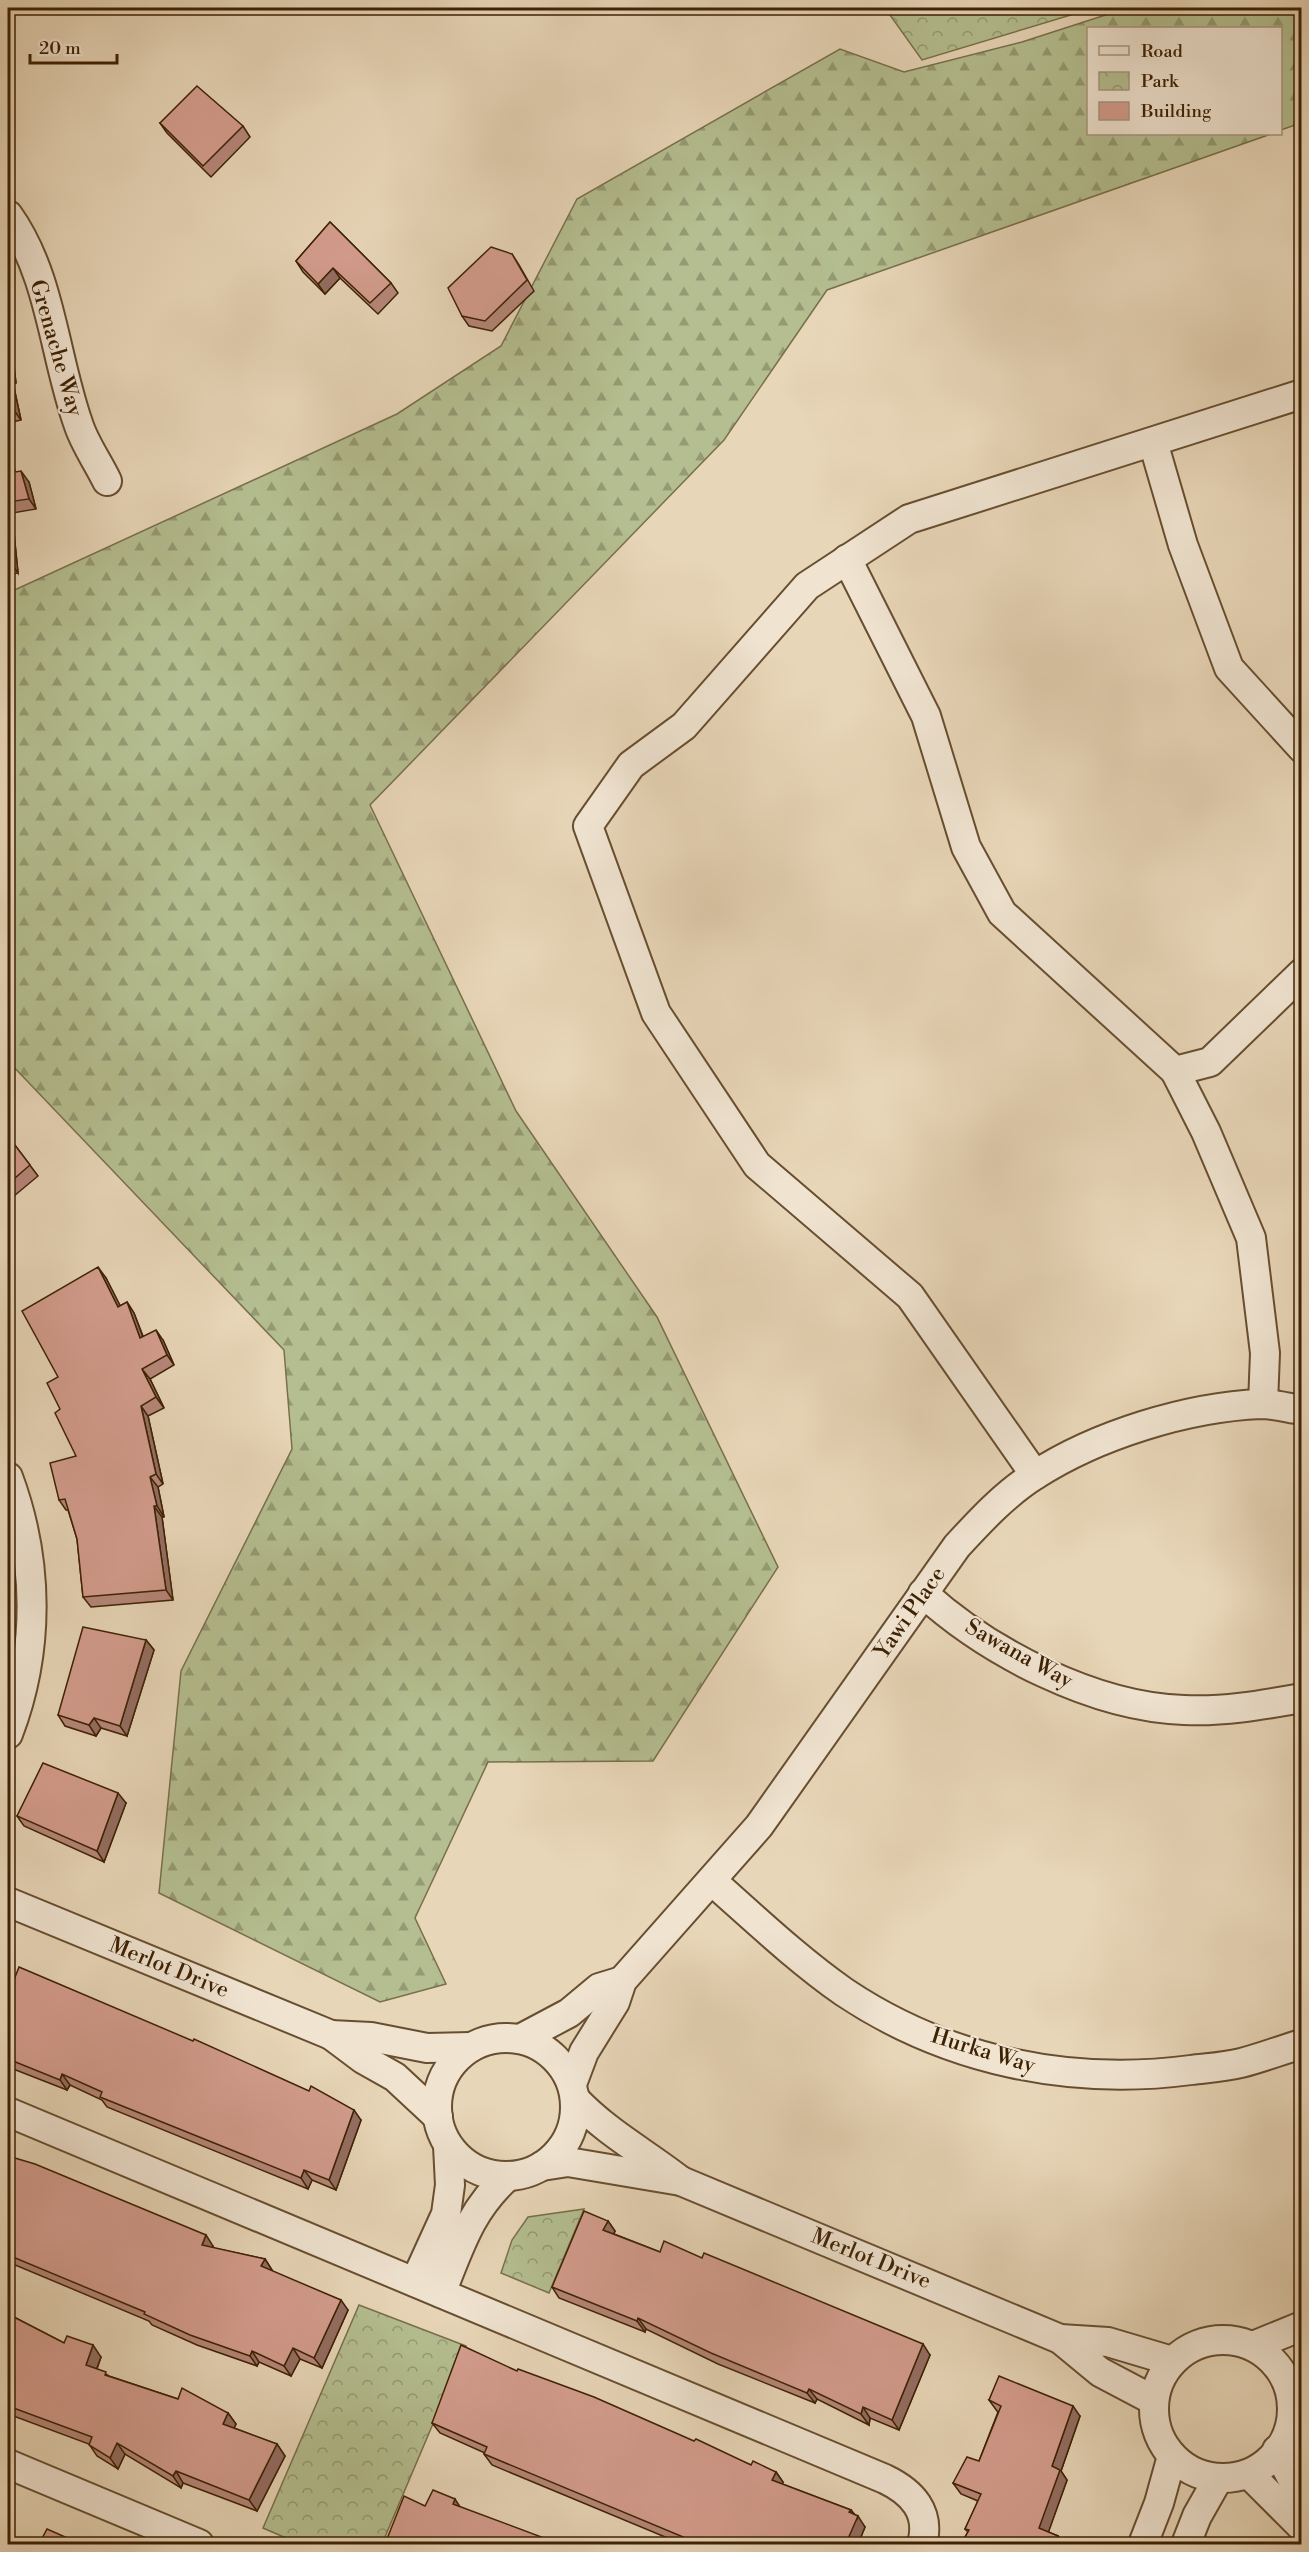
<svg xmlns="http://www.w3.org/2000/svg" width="1309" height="2552" viewBox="0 0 1309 2552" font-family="'Libre Bodoni',serif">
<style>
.forest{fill:url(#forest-firs);stroke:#78704a;stroke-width:1.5}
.park{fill:url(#park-crowns);stroke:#78704a;stroke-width:1.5}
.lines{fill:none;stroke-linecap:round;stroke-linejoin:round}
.street-casing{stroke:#684e30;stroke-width:32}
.street{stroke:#f0e4d1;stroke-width:28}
.wall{fill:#b6877a;stroke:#3d2103;stroke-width:1.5}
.shaded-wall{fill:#946e63;stroke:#3d2103;stroke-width:1.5}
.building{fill:#d49d8e;stroke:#3d2103;stroke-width:1.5}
.labels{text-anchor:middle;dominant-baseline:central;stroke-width:4.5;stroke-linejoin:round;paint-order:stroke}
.street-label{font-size:22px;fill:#3d2103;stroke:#f0e4d1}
</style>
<defs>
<pattern id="forest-firs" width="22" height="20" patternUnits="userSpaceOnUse" patternTransform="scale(1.5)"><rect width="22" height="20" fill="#b4be90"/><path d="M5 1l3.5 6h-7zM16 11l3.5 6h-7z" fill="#949a73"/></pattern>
<pattern id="park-crowns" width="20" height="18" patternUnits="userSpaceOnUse" patternTransform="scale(1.5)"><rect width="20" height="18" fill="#b4be90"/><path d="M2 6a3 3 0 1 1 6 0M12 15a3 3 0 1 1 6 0" fill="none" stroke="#949a73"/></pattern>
</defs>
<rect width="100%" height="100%" fill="#e8d6b8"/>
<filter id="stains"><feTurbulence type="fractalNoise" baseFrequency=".00333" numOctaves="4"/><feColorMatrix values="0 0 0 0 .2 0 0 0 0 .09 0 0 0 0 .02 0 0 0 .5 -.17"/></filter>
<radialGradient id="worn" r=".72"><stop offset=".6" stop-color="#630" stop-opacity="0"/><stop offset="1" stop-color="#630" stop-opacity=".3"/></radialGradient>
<path class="forest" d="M 1127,8 L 1301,8 L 1301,123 L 1281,130 L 1280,28 L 1088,28 L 1088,134 L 1271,134 L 827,290 L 724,440 L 370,805 L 516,1111 L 657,1317 L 778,1567 L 653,1761 L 488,1762 L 415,1918 L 446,1984 L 380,2002 L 159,1893 L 181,1671 L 292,1449 L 284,1350 L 8,1061 L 8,593 L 397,414 L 501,346 L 577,199 L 840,49 L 904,72 L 1022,42 Z"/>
<g class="park">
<path d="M 885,8 L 1094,8 L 922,60 Z"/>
<path d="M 584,2209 L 549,2293 L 501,2273 L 512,2240 L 528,2217 Z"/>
<path d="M 359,2305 L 466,2346 L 382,2544 L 300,2544 L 263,2528 Z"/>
</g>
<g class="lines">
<defs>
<g id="street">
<path d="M 8,215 C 51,275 54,355 78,423 C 84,443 98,462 107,481"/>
<path d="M 1153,442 L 1183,545 L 1229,668 L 1302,748"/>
<path d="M 847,559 L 926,716 L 966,847 L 1002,913 L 1175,1071 L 1210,1062 L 1302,973"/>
<path d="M 1175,1071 L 1206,1132 L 1251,1238 L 1265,1353 L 1263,1404"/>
<path d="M 1035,1475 L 910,1296 L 757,1165 L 656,1013 L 588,826 L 631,765 L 684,726 L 807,586 L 909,519 L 1302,394"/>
<path d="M 8,1477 C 39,1560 40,1651 8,1734"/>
<path d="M 923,1593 C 989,1653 1094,1707 1184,1710 C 1224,1712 1262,1705 1302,1698"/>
<path d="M 712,1881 C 755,1919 797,1959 844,1992 C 947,2061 1070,2086 1191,2070 C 1207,2068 1225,2067 1241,2063 C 1261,2058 1281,2050 1302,2044"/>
<path d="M 8,1902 L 331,2035 L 363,2059 L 395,2077 L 438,2117"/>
<path d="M 331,2035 L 371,2037 L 427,2048 L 471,2047"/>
<circle cx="506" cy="2107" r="69"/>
<path d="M 520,2039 L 569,2013 L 599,1988 L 622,1981"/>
<path d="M 572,2084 L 584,2052 L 615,2002 L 622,1981 L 759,1826 L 957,1546 C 981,1520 1005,1494 1035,1475 C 1097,1435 1187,1407 1261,1404 C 1274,1404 1288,1408 1302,1410"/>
<path d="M 575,2099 C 606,2132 645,2153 681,2181"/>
<path d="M 8,2112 L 885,2479 C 912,2492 931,2512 922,2544"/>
<path d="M 542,2166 L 568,2162 L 681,2181 L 1060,2339 L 1100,2372 L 1153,2400"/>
<path d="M 415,2282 L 446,2214 L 450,2185 L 448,2146"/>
<path d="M 441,2293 C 460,2247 469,2212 507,2177"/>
<path d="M 1060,2339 L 1108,2342 L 1172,2361"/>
<circle cx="1223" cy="2409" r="69"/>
<path d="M 1253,2346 L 1302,2326"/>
<path d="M 1277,2450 L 1302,2498"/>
<path d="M 8,2464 L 199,2544"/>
<path d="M 1249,2474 L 1302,2527"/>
<path d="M 1143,2544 L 1159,2503 L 1172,2456"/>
<path d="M 1186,2544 L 1197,2516 L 1218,2479"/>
</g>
</defs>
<use href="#street" class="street-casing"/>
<use href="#street" class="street"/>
</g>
<g class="wall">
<path d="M 160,123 L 243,126 L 250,137 L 211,177 L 167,133 Z"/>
<path d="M 330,222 L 391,283 L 398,293 L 378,314 L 340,278 L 325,294 L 303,272 L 296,261 Z"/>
<path d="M 512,254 L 519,265 L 534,291 L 492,331 L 469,326 L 462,316 Z"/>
<path d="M 8,352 L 13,359 L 16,383 L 13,383 L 21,420 L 8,423 Z"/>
<path d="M 8,433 L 15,472 L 29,482 L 36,509 L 12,513 L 18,573 L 8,575 Z"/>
<path d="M 8,1136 L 38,1176 L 8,1201 Z"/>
<path d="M 106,1278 L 120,1306 L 127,1302 L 134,1313 L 143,1336 L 163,1340 L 174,1365 L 150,1379 L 164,1408 L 148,1416 L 163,1484 L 158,1487 L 164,1517 L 162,1517 L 173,1600 L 91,1607 L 83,1597 L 77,1539 L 68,1510 L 66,1510 L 59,1500 L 76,1456 L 58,1377 Z"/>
<path d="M 146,1640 L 154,1650 L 127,1736 L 101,1728 L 96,1736 L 65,1726 L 58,1715 Z"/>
<path d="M 126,1803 L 104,1862 L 24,1826 L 17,1816 Z"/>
<path d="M 8,1995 L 361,2120 L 336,2190 L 312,2180 L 308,2189 L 107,2107 L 102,2100 L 70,2085 L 67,2090 L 8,2067 Z"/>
<path d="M 8,2156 L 213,2246 L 213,2248 L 265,2259 L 272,2270 L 272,2271 L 348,2310 L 322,2368 L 300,2359 L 291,2376 L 259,2362 L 257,2366 L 197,2345 L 152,2325 L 149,2321 L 8,2262 Z"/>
<path d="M 608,2221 L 615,2231 L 614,2234 L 660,2252 L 702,2258 L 930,2355 L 899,2430 L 870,2418 L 869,2425 L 817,2399 L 815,2403 L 718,2364 L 646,2329 L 645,2332 L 559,2298 L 552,2287 Z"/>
<path d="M 8,2314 L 64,2343 L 101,2357 L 97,2369 L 109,2376 L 178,2399 L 228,2413 L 236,2424 L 234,2428 L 277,2444 L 285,2456 L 257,2511 L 183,2483 L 181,2488 L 125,2454 L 118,2469 L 97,2456 L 89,2444 L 8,2414 Z"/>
<path d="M 517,2371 L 751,2465 L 776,2472 L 783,2482 L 782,2484 L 851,2510 L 865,2527 L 858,2544 L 682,2544 L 492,2465 L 484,2454 L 485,2453 L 440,2433 L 432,2423 Z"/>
<path d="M 989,2400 L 1080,2416 L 1061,2471 L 1067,2480 L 1048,2532 L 1058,2536 L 1064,2544 L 961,2544 L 968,2532 L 965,2529 L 978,2501 L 961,2494 L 953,2483 L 979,2461 L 998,2412 L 997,2411 Z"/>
</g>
<g class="shaded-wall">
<path d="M 333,268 L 340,278 L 325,294 L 318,284 Z"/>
<path d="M 8,352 L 13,359 L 16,383 L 9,372 Z"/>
<path d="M 8,375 L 13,383 L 21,420 L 13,409 L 8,381 Z"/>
<path d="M 8,433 L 17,484 L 9,473 L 8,462 Z"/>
<path d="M 21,471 L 29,482 L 36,509 L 29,499 Z"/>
<path d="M 8,506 L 12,513 L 18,573 L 11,563 L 8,528 Z"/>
<path d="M 98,1267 L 106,1278 L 126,1317 L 118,1307 Z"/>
<path d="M 127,1302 L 134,1313 L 147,1348 L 140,1338 Z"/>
<path d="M 156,1330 L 163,1340 L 174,1365 L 167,1355 Z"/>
<path d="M 142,1369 L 150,1379 L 164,1408 L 156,1397 Z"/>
<path d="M 141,1406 L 148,1416 L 163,1484 L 156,1474 Z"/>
<path d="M 150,1477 L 158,1487 L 164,1517 L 157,1506 Z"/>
<path d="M 154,1506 L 162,1517 L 173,1600 L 166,1590 Z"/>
<path d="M 146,1640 L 154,1650 L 127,1736 L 120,1726 Z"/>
<path d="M 94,1718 L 101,1728 L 96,1736 L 89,1725 Z"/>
<path d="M 118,1793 L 126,1803 L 104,1862 L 97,1851 Z"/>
<path d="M 62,2074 L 70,2085 L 67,2090 L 60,2080 Z"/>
<path d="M 354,2110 L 361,2120 L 336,2190 L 329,2180 Z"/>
<path d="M 304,2170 L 312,2180 L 308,2189 L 301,2178 Z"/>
<path d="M 608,2221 L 615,2231 L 610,2240 L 603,2230 Z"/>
<path d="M 206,2235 L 213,2246 L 210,2256 L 202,2245 Z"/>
<path d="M 265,2259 L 272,2270 L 269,2277 L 261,2266 Z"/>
<path d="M 341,2300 L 348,2310 L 322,2368 L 314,2358 Z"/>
<path d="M 638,2318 L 646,2329 L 645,2332 L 637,2321 Z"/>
<path d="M 923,2344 L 930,2355 L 899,2430 L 892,2420 Z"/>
<path d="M 93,2345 L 101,2357 L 94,2376 L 86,2365 Z"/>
<path d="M 293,2348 L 300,2359 L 291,2376 L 284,2366 Z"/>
<path d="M 252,2351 L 259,2362 L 257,2366 L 250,2356 Z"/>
<path d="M 809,2389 L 817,2399 L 815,2403 L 807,2393 Z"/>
<path d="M 1073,2406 L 1080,2416 L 1061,2471 L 1067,2480 L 1046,2539 L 1039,2528 L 1052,2466 Z"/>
<path d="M 863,2407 L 870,2418 L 869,2425 L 861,2414 Z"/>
<path d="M 228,2413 L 236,2424 L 231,2435 L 223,2424 Z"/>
<path d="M 117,2443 L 125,2454 L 118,2469 L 110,2458 Z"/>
<path d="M 277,2444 L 285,2456 L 257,2511 L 249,2500 Z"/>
<path d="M 176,2471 L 183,2483 L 181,2488 L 173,2476 Z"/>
<path d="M 776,2472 L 783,2482 L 780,2490 L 772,2480 Z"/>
<path d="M 455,2499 L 462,2510 L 453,2504 Z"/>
<path d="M 851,2510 L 857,2519 L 858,2516 L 865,2527 L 858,2544 L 849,2544 L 847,2541 L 849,2512 Z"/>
<path d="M 1058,2536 L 1064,2544 L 1055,2544 Z"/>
</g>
<g class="building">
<path d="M 197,86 L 243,126 L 203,166 L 160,123 Z"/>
<path d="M 330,222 L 391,283 L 370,303 L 333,268 L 318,284 L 296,261 Z"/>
<path d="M 491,247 L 512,254 L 527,280 L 485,321 L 462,316 L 448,288 Z"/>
<path d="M 8,381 L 13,409 L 8,411 Z"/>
<path d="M 8,462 L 9,473 L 21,471 L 29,499 L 8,502 Z"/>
<path d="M 8,528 L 11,563 L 8,563 Z"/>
<path d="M 8,1136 L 30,1165 L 8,1184 Z"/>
<path d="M 98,1267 L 118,1307 L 127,1302 L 140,1338 L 156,1330 L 167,1355 L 142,1369 L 156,1397 L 141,1406 L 156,1474 L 150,1477 L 157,1506 L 154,1506 L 166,1590 L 83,1597 L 77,1539 L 65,1499 L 59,1500 L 50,1463 L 76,1456 L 55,1413 L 60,1409 L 47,1383 L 58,1377 L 22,1311 Z"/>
<path d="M 83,1627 L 146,1640 L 120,1726 L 94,1718 L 89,1725 L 58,1715 Z"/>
<path d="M 43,1763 L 118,1793 L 97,1851 L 17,1816 Z"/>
<path d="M 19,1967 L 193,2041 L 194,2039 L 309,2091 L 311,2086 L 354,2110 L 329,2180 L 304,2170 L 301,2178 L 100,2097 L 102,2092 L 62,2074 L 60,2080 L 8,2059 L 8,1995 Z"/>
<path d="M 8,2156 L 35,2164 L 206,2235 L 202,2245 L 265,2259 L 261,2266 L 341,2300 L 314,2358 L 293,2348 L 284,2366 L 252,2351 L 250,2356 L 190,2335 L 144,2314 L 145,2312 L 8,2255 Z"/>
<path d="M 584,2211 L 608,2221 L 603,2230 L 660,2252 L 664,2241 L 702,2258 L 704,2253 L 923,2344 L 892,2420 L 863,2407 L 861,2414 L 809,2389 L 807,2393 L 711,2353 L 638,2318 L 637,2321 L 552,2287 Z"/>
<path d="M 8,2314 L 64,2343 L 67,2336 L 93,2345 L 86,2365 L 106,2372 L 105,2375 L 178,2399 L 182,2388 L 228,2413 L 223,2424 L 277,2444 L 249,2500 L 176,2471 L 173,2476 L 117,2443 L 110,2458 L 89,2445 L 92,2437 L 8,2406 Z"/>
<path d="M 461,2345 L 517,2371 L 518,2369 L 594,2397 L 694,2441 L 696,2439 L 751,2465 L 753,2461 L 776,2472 L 772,2480 L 851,2510 L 849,2512 L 858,2516 L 847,2541 L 842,2542 L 841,2544 L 714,2544 L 707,2542 L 706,2544 L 700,2544 L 484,2454 L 487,2447 L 432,2423 Z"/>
<path d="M 999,2376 L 1073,2406 L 1052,2466 L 1060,2470 L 1039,2528 L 1058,2536 L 1055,2544 L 961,2544 L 969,2530 L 965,2529 L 981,2494 L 953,2483 L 967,2457 L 979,2461 L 1001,2406 L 989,2400 Z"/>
<path d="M 433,2490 L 455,2499 L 453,2504 L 560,2544 L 385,2544 L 404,2496 L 425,2506 Z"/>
<path d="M 47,2529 L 81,2544 L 39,2544 Z"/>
</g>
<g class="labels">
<g class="street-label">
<text transform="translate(56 348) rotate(74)">Grenache Way</text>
<text transform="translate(910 1613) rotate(-55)">Yawi Place</text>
<text transform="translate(1019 1654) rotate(29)">Sawana Way</text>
<text transform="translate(169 1968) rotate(22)">Merlot Drive</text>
<text transform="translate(983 2051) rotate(17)">Hurka Way</text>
<text transform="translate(871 2259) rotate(22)">Merlot Drive</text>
</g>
</g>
<rect width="1309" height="2552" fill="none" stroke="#e8d6b8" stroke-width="30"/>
<rect x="9" y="9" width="1291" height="2534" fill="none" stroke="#3d2103" stroke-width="3"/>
<rect x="15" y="15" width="1279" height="2522" fill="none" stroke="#3d2103" stroke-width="1.5"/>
<rect x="1087" y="27" width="195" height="108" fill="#f0e4d1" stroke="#a8967f" stroke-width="1.5"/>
<rect x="1099" y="46" width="30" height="9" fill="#f0e4d1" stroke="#a8967f" stroke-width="1.5"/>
<text x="1141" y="57" font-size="18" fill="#3d2103">Road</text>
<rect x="1099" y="72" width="30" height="18" fill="url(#park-crowns)" stroke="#a8967f" stroke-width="1.5"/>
<text x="1141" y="87" font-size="18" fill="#3d2103">Park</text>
<rect x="1099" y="102" width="30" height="18" fill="#d49d8e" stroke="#a8967f" stroke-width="1.5"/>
<text x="1141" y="117" font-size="18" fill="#3d2103">Building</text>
<path d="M30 54v9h87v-9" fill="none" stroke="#3d2103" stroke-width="3"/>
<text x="39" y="54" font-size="18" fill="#3d2103" stroke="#f0e4d1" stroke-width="4.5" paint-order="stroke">20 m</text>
<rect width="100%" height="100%" filter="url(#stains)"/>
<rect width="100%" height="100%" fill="url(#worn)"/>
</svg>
